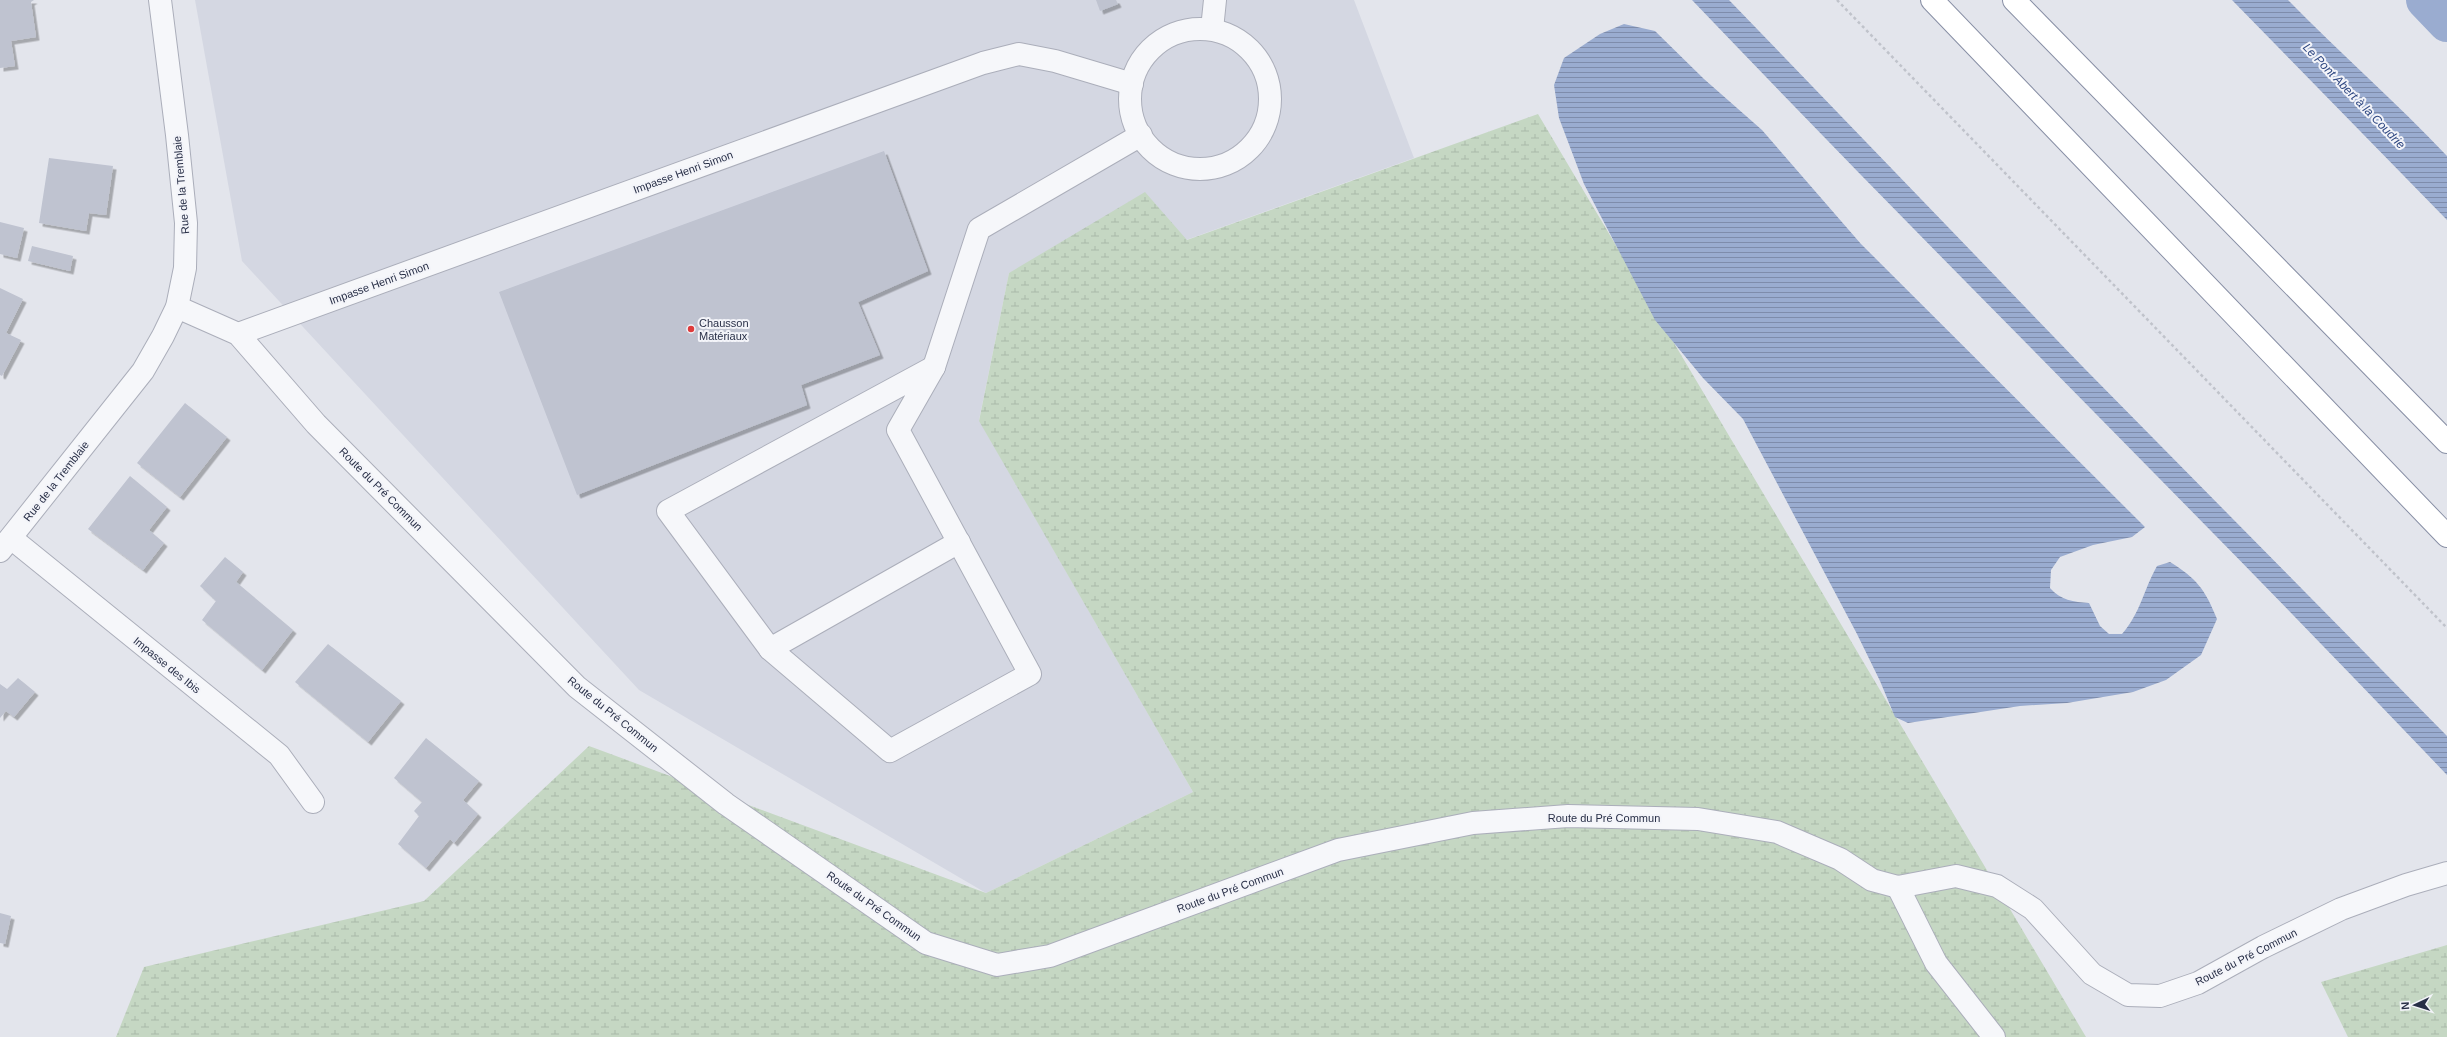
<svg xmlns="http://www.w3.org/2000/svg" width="2447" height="1037" viewBox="0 0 2447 1037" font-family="Helvetica,sans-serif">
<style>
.built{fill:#d4d7e2}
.wetland{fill:url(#wetland-marsh)}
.water{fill:url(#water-rules)}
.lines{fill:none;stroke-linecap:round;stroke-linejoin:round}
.canal{stroke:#9aacd0;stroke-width:38}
.building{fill:#bfc3d0;filter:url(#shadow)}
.minor-casing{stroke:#abaeba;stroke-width:24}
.highway-casing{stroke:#888fa5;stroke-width:24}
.path{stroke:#c0c3cb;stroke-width:2.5;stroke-dasharray:3 3;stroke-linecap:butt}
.minor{stroke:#f6f7fa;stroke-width:22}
.highway{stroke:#fff;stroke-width:22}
.poi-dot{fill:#de3b3b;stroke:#f3f4f9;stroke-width:1.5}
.labels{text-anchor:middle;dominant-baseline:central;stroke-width:4;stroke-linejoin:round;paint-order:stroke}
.street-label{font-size:11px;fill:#282f47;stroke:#f3f4f9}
.poi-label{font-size:11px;fill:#282f47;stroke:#f3f4f9;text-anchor:start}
.water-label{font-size:12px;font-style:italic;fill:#2d4680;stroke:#f3f4f9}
</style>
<defs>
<pattern id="wetland-marsh" width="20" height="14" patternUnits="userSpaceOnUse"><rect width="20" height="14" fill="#c5d7c3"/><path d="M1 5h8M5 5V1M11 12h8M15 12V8" fill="none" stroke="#a9b9a9"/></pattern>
<pattern id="water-rules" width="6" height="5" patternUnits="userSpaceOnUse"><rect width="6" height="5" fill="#9aacd0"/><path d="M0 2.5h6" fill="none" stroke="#7e8cab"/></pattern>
<filter id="shadow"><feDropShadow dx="3.5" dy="3.5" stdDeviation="0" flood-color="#0004"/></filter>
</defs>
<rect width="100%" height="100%" fill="#e3e5ec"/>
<path class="built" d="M 195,0 L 1354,0 L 1414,158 L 1186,240 L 1009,273 L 979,420 L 1193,792 L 986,893 L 639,690 L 242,261 Z"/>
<g class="wetland">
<path d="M 1538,114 L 2086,1037 L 116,1037 L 144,967 L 424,901 L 589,746 L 986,893 L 1193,792 L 979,421 L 1009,273 L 1145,192 L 1187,240 Z"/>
<path d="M 2447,945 L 2447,1037 L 2348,1037 L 2321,982 Z"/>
</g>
<g class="water">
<path d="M 1692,0 L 1729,0 L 2083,367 L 2447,736 L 2447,775 C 2199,514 1941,261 1692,0 Z"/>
<path d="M 2232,0 L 2288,0 C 2340,53 2396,102 2447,156 L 2447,220 Z"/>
<path d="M 1624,24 L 1655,31 L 1704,79 L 1762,130 L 1861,244 L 2145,527 L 2132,537 L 2093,545 L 2060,557 L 2051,570 L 2050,588 C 2060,600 2074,602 2089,603 L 2100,626 L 2109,634 L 2122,634 C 2141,612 2143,591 2157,566 L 2170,562 C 2197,579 2205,589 2217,619 L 2201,655 L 2166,680 L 2133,692 L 2067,703 L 2020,706 L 1908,723 L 1895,717 L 1880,681 L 1857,634 L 1743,419 L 1703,378 L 1655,320 L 1584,184 L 1559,118 L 1554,85 L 1564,58 L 1600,34 Z"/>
</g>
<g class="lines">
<path class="canal" d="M 2425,0 L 2447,23"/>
</g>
<g class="building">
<path d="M 0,0 L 34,0 L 31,2 L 36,37 L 11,41 L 15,66 L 0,68 Z"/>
<path d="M 1096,0 L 1116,0 L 1118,4 L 1100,11 Z"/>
<path d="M 884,151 L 928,271 L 858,302 L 880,355 L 801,385 L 807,405 L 577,495 L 499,292 Z"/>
<path d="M 49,158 L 113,166 L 106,215 L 89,213 L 86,231 L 39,223 Z"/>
<path d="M 0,222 L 24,228 L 17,258 L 0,254 Z"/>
<path d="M 32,246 L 73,256 L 70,271 L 28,261 Z"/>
<path d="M 0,288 L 23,299 L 6,333 L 21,340 L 2,376 L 0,375 Z"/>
<path d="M 185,403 L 227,437 L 180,497 L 137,463 Z"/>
<path d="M 130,476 L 167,507 L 149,530 L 164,543 L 143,570 L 88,529 Z"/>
<path d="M 225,557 L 243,572 L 236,582 L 293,630 L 262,670 L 202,620 L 216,601 L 200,586 Z"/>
<path d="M 328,644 L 401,701 L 368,742 L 295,682 Z"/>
<path d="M 18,678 L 35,692 L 14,717 L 6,711 L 0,718 L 0,684 L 7,689 Z"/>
<path d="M 426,738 L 479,781 L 463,800 L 478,814 L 454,843 L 450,839 L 426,868 L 398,844 L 419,816 L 414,811 L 422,802 L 394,778 Z"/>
<path d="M 0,913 L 11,916 L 5,944 L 0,943 Z"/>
</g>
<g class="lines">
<defs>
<g id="minor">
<path d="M 1212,29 L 1215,0"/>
<circle cx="1200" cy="99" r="70"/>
<path d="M 177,307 L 238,334 L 316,424 L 577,687 L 726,804 L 926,943 L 997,965 L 1050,956 L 1338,850 L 1473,823 L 1568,816 L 1698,819 L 1777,832 L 1840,859 L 1872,880 L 1898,887 L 1956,876 L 1997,886 L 2033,909 L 2092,974 L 2128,995 L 2160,996 L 2198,983 L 2263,947 L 2341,909 L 2406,885 L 2447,873"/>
<path d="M 238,334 L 983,63 L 1019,54 L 1055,61 L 1132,84"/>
<path d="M 934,367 L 898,430 L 1030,674 L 890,751 L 770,649 L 668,511 Z"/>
<path d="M 934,367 L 979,229 L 1141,135"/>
<path d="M 11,538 L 279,755 L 313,802"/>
<path d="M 0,551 L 143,371 L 163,336 L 177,307 L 185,268 L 186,223 L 177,135 L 160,0"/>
<path d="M 770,649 L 959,542"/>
<path d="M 1898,887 L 1936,963 L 1994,1037"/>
</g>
<g id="highway">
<path d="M 1932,0 L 2447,536"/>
<path d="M 2014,0 L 2447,442"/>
</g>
</defs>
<use href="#minor" class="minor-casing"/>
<use href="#highway" class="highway-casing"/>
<path class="path" d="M 1837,0 L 2447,628"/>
<use href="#minor" class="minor"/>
<use href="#highway" class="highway"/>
</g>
<circle class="poi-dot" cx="691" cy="329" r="4"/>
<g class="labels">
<g class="street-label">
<text transform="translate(683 172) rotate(-20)">Impasse Henri Simon</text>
<text transform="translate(181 185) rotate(-95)">Rue de la Tremblaie</text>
<text transform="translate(379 283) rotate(-20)">Impasse Henri Simon</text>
<text transform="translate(56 481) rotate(-52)">Rue de la Tremblaie</text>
<text transform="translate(381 489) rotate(45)">Route du Pré Commun</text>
<text transform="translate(167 665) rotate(39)">Impasse des Ibis</text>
<text transform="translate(613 714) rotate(39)">Route du Pré Commun</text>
<text x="1604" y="818">Route du Pré Commun</text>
<text transform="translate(1230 890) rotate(-20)">Route du Pré Commun</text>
<text transform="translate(874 906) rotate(35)">Route du Pré Commun</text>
<text transform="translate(2246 957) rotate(-27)">Route du Pré Commun</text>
</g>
<g class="poi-label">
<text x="699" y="323">Chausson<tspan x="699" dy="13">Matériaux</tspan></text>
</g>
<g class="water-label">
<text transform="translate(2354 96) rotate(46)">Le Pont Abert à la Coudrie</text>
</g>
</g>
<g transform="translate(2415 1005) rotate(266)" stroke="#f3f4f9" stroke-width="3" paint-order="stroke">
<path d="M0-3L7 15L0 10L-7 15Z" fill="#282f47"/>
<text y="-6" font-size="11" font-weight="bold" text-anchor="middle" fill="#282f47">N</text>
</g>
</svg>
